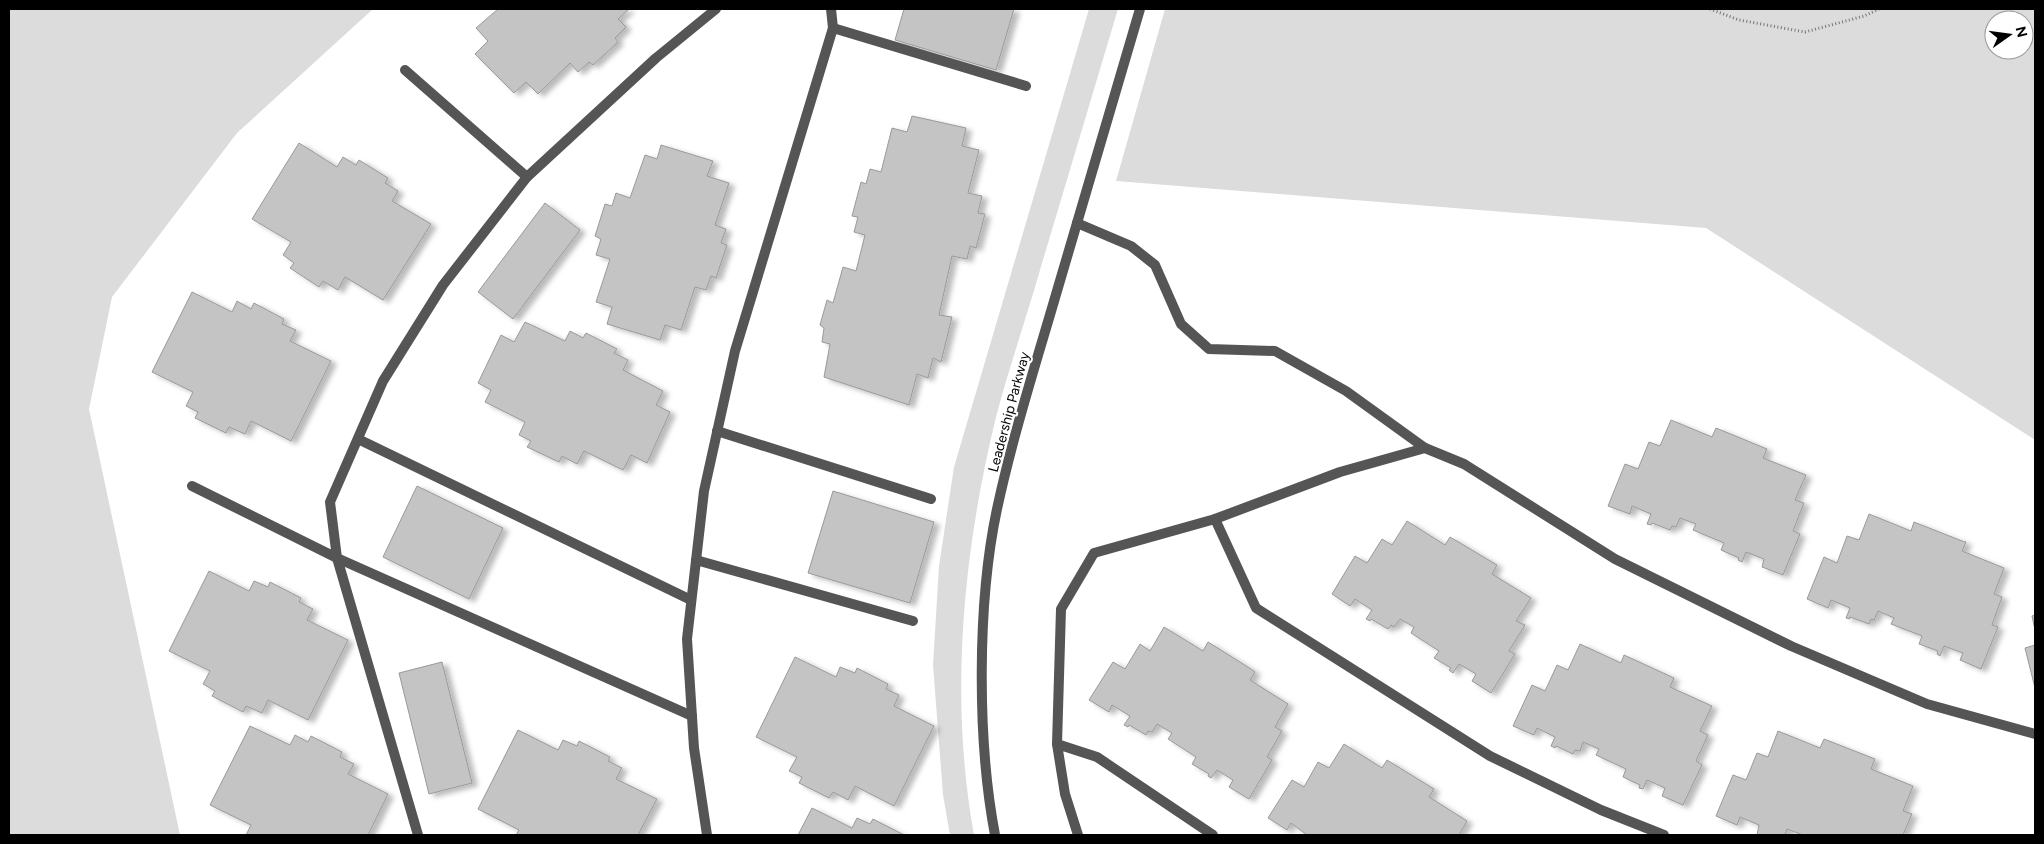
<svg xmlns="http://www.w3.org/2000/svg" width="2044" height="844" viewBox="0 0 2044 844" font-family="Figtree,sans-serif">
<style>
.green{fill:#dcdcdc;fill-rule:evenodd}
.building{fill:#c4c4c4;stroke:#999;filter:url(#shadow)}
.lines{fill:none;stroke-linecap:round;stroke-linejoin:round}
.path{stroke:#777;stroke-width:3;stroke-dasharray:1 2.5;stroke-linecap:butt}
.service{stroke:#555;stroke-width:10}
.minor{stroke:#555;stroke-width:10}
.labels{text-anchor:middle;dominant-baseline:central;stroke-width:4;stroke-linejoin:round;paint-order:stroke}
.street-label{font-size:14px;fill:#000;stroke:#fff}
</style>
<defs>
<filter id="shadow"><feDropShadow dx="5.5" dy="3" stdDeviation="2.5" flood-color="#0004"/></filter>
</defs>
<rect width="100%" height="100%" fill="#fff"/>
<g class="green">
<path d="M 9,9 L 373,9 L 237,133 L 112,297 L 89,409 L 180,835 L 9,835 Z"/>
<path d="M 1089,9 L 1118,9 C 1092,96 1066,183 1040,270 C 1026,319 1009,368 996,417 C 963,552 949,698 974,835 L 950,835 L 943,795 L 933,665 L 939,566 L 954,467 Z"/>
<path d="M 1165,9 L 2035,9 L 2035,440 L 1706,228 L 1116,181 ZM 1994,20 L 2024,20 L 2024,50 L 1994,50 Z"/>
</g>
<g class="building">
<path d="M 498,9 L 629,9 L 618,19 L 626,27 L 615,38 L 618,42 L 593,65 L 589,62 L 578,72 L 570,63 L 538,94 L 526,82 L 514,93 L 475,54 L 488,41 L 476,28 Z"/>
<path d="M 904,9 L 1014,9 L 996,70 L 895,40 Z"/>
<path d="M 912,116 L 966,128 L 962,146 L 979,150 L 968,193 L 982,196 L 978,213 L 985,214 L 976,248 L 970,246 L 967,259 L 952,256 L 939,315 L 952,317 L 941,362 L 933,358 L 928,378 L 917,374 L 909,405 L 824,377 L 830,344 L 822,342 L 824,328 L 820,325 L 827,300 L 833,303 L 843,267 L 856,271 L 865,235 L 854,232 L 858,217 L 852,216 L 861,182 L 866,184 L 870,169 L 881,172 L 892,128 L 907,132 Z"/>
<path d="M 299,143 L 337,167 L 343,157 L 356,165 L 359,160 L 388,178 L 385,183 L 398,191 L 392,201 L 431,224 L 383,300 L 345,277 L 338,290 L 323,281 L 319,287 L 290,268 L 294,263 L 283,255 L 291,242 L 252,219 Z"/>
<path d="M 661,145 L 713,161 L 707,176 L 729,183 L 715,225 L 726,229 L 721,243 L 727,245 L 716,278 L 711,276 L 706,290 L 695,287 L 681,330 L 665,325 L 660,340 L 607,324 L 612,307 L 596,302 L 610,259 L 596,255 L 601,239 L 595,236 L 605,204 L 612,206 L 616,193 L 630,198 L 645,155 L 657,159 Z"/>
<path d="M 545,203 L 580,230 L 513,319 L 478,292 Z"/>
<path d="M 192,292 L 232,312 L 237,301 L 251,309 L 254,303 L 284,319 L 282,324 L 296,330 L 290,341 L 331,361 L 291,441 L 251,421 L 245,434 L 229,427 L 226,433 L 195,418 L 198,412 L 186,406 L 193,392 L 152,372 Z"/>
<path d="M 525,322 L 565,341 L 570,331 L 583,338 L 586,333 L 617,349 L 614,353 L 628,360 L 623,370 L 663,391 L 656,405 L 670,412 L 647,463 L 631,455 L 623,470 L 584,451 L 577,464 L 562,456 L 559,462 L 527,447 L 531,441 L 519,435 L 525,422 L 485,402 L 491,390 L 478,383 L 501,335 L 514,342 Z"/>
<path d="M 1671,420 L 1712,437 L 1716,428 L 1767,449 L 1763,458 L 1806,475 L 1795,500 L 1804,503 L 1793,531 L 1800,534 L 1783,575 L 1762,567 L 1764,559 L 1746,552 L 1742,562 L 1738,560 L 1739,558 L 1721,550 L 1724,543 L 1693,530 L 1696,524 L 1680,518 L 1676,527 L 1672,526 L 1670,530 L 1652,523 L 1651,525 L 1647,524 L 1651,514 L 1632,506 L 1630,514 L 1608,506 L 1625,464 L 1638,469 L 1649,442 L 1660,446 Z"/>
<path d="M 417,486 L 503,528 L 469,599 L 383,557 Z"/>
<path d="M 833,491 L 934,522 L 910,603 L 808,573 Z"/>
<path d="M 1869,514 L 1911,531 L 1914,522 L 1962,541 L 1966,542 L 1962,551 L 2004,568 L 1994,594 L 2002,597 L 1992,625 L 1998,627 L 1981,669 L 1960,660 L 1963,653 L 1944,646 L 1940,656 L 1937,654 L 1938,651 L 1919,644 L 1922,636 L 1891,624 L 1894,618 L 1878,611 L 1874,620 L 1871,619 L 1869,624 L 1850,617 L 1850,619 L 1846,618 L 1850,608 L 1831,600 L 1828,608 L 1807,599 L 1824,557 L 1837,563 L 1847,536 L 1859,540 Z"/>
<path d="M 1407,521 L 1445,545 L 1450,537 L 1497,565 L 1492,574 L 1531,598 L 1516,621 L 1525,625 L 1509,651 L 1515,654 L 1491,693 L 1472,681 L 1476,674 L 1459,664 L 1453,673 L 1449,670 L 1451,668 L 1434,658 L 1439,651 L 1411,633 L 1414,627 L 1400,619 L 1394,627 L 1391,625 L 1388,629 L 1371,619 L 1370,621 L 1366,619 L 1372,610 L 1355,599 L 1350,606 L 1332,594 L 1355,556 L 1367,563 L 1382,539 L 1392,545 Z"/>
<path d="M 209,571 L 249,591 L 254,581 L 268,587 L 270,582 L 301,598 L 299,602 L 313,609 L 307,620 L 348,640 L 308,720 L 268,700 L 262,713 L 246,706 L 243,712 L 212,696 L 215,691 L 203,684 L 210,671 L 169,651 Z"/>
<path d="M 2035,615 L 2035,630 L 2032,616 Z"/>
<path d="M 1164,627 L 1203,651 L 1208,642 L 1251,669 L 1255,672 L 1250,680 L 1288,704 L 1275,727 L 1282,731 L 1267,757 L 1272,760 L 1249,799 L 1229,787 L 1233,780 L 1217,770 L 1211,778 L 1208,776 L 1209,774 L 1192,764 L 1196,757 L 1168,739 L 1172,733 L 1157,724 L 1152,732 L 1148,731 L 1146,735 L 1129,725 L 1128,727 L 1124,725 L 1130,716 L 1112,705 L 1109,712 L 1089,700 L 1113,662 L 1125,669 L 1140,644 L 1150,651 Z"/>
<path d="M 1580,644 L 1621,663 L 1624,655 L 1674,678 L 1670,687 L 1712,706 L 1700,731 L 1708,735 L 1696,761 L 1702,765 L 1683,805 L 1662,796 L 1665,788 L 1647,780 L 1643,789 L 1639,788 L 1640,785 L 1623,777 L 1626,769 L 1596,755 L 1599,749 L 1583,742 L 1580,751 L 1575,750 L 1573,754 L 1556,746 L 1555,748 L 1551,746 L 1555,737 L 1537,728 L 1534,735 L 1513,726 L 1532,685 L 1545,691 L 1557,665 L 1568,670 Z"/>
<path d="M 2035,645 L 2035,688 L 2025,648 Z"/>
<path d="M 795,657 L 836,677 L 840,667 L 855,673 L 857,668 L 888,684 L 886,689 L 899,695 L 894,706 L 934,726 L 894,806 L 855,786 L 848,800 L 833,792 L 829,798 L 799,783 L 802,777 L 789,771 L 797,757 L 756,737 Z"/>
<path d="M 442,662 L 472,783 L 429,794 L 399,673 Z"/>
<path d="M 250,726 L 290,745 L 295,735 L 308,742 L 311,736 L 342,752 L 340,757 L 354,764 L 348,774 L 388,794 L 368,835 L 246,835 L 251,825 L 210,805 Z"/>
<path d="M 518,730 L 558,750 L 563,740 L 577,746 L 579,741 L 610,757 L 608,761 L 622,768 L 616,779 L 657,799 L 638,835 L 516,835 L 519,830 L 478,809 Z"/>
<path d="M 1778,731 L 1820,748 L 1824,739 L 1875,759 L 1871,769 L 1913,786 L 1903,811 L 1912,814 L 1903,835 L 1803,835 L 1787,829 L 1785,835 L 1757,835 L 1759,825 L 1740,817 L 1737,825 L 1716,816 L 1733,775 L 1746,780 L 1757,753 L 1768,757 Z"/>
<path d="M 1344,744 L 1382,768 L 1387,760 L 1434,789 L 1429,797 L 1467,821 L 1459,835 L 1307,835 L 1291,823 L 1287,830 L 1268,818 L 1292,780 L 1304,787 L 1318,762 L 1329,768 Z"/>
<path d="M 812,808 L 852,828 L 857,818 L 870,824 L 873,819 L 904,835 L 798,835 Z"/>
</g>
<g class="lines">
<path class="path" d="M 1710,9 L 1739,20 L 1805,32 L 1864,16 L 1879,9"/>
<g class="service">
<path d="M 833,28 L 1026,86"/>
<path d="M 405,70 L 527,177"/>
<path d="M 1077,223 L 1131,246 L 1155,265 L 1181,324 L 1209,349 L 1275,351 L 1346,391 L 1425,448"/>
<path d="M 717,431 L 931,499"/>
<path d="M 358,439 L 691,600"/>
<path d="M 192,486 L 337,558 L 692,716"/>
<path d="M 1215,519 L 1256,608 L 1490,756 L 1601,810 L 1664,835"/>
<path d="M 696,560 L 913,621"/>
<path d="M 1057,744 L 1061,609 L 1094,553 L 1215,519 L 1340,472 L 1425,448 L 1464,464 L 1615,559 L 1791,646 L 1927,704 L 2035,734"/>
<path d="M 418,835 L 337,558 L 330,502 L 383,381 L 443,285 L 527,177 L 656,58 L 716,9"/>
<path d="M 707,835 L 694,748 L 687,639 L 704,491 L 735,351 L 833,28 L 831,9"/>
<path d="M 1078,835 L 1065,794 L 1057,744 L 1097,757 L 1213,835"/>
</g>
<path class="minor" d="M 995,835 C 977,740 977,603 997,509 C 1013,435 1036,363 1057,291 C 1085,197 1113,103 1140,9"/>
</g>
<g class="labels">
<g class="street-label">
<text transform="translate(1009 412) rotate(-75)">Leadership Parkway</text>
</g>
</g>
<rect width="2044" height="844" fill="none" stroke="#000000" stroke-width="20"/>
<g transform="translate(2009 35) rotate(76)"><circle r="24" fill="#ffffff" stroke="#999999"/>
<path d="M0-4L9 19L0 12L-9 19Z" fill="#000000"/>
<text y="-8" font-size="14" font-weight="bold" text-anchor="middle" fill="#000000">N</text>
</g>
</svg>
